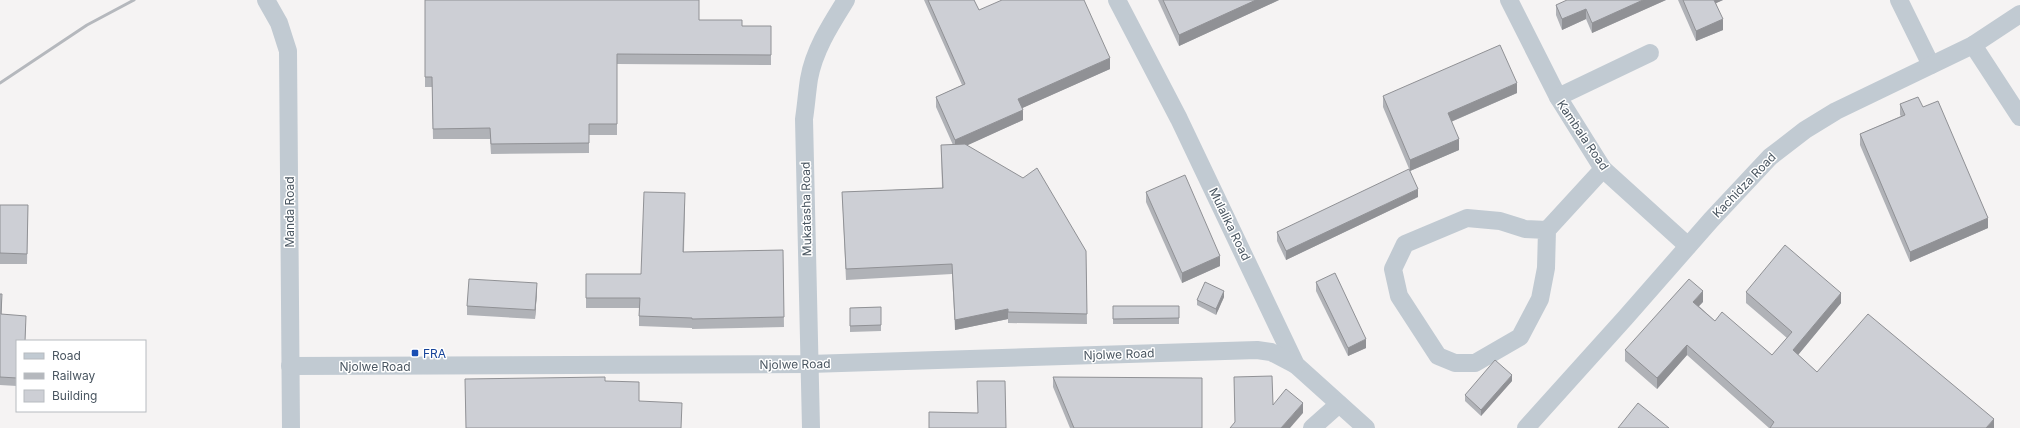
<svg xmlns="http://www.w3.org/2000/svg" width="2020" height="428" viewBox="0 0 2020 428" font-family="Inter,sans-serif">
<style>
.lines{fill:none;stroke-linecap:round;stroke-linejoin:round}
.minor{stroke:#c1cad2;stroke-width:18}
.rail{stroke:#b5b8bd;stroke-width:3}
.wall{fill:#b0b2b7}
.shaded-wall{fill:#909195}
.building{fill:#cdcfd5;stroke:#909195}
.transit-dot{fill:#1a4fb4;stroke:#fff;stroke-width:1.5}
.labels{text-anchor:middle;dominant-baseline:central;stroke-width:3;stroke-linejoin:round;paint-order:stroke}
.street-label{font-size:12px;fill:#4a5661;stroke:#fff}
.transit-label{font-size:12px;fill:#164399;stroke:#fff;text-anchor:start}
</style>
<rect width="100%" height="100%" fill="#f5f3f3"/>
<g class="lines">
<g class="minor">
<path d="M 266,0 L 279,23 L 288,51 L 291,428"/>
<path d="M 1117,0 L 1179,119 L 1296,365 L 1366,428"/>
<path d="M 1509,0 L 1558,97 L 1603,169 L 1688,246"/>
<path d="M 1899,0 L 1931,65"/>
<path d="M 1973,45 L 2020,117"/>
<path d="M 1558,97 L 1650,53"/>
<path d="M 1547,230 L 1546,268 L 1540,299 L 1520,337 L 1475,363 L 1455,363 L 1438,356 L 1399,296 L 1393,269 L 1405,244 L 1467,218 L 1500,221 L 1525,229 L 1547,230 L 1603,169"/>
<path d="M 290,366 L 809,364 L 1257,350 L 1271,352 L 1296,365"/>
<path d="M 811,428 L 804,119 C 806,106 807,92 809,79 C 814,50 831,24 846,0"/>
<path d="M 1312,428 L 1339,404"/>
<path d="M 1526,428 L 1626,317 L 1711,220 L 1770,157 L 1805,130 L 1836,111 L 1973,45 L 2020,14"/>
</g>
<path class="rail" d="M 0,83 L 87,25 L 134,0"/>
</g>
<g class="wall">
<path d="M 425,0 L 699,20 L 742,26 L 771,26 L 771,65 L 617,64 L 617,135 L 589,135 L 589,153 L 491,154 L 490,139 L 433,139 L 432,87 L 425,87 Z"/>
<path d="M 924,0 L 974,0 L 979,10 L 1110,69 L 1022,108 L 1023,120 L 967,145 L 1086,251 L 1087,324 L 1008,323 L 1008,319 L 955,330 L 952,274 L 846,280 L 842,192 L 942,188 L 941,145 L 953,145 L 936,107 L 936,97 L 962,85 Z"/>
<path d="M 1158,0 L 1279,0 L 1179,46 Z"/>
<path d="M 1666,0 L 1592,33 L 1586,19 L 1562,30 L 1556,15 L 1556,5 Z"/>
<path d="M 1678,0 L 1723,0 L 1716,3 L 1723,30 L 1696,41 Z"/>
<path d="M 1517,93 L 1451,122 L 1459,150 L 1410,171 L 1383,107 L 1383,96 Z"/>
<path d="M 1900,104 L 1923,107 L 1988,228 L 1910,262 L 1860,145 L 1860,134 L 1901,116 L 1900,115 Z"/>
<path d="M 1146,192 L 1220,266 L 1182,283 L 1146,202 Z"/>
<path d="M 1418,197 L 1286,260 L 1277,241 L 1277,232 Z"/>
<path d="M 685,203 L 684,252 L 783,250 L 784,327 L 692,329 L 692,328 L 639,326 L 639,308 L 586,308 L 586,274 L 641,274 Z"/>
<path d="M 0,205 L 28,205 L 27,264 L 0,264 Z"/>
<path d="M 1316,282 L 1366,348 L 1348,356 L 1316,291 Z"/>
<path d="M 537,291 L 535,319 L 467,315 L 467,306 Z"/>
<path d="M 1746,292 L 1841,303 L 1798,355 L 1817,372 L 1994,428 L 1769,428 L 1687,355 L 1657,389 L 1625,361 L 1625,350 L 1703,302 L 1699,306 L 1715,321 L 1772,355 L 1787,338 L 1746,303 Z"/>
<path d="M 0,294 L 2,302 L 1,314 L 26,324 L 25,341 L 17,341 L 17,386 L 0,385 Z"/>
<path d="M 1224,297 L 1216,315 L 1197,305 L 1197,300 Z"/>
<rect x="1113" y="306" width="66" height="18"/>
<path d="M 881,307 L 881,331 L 850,332 L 850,308 Z"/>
<path d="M 1053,377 L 1202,428 L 1070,428 L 1053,387 Z"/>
<path d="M 1512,381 L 1481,416 L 1465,401 L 1465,395 Z"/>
</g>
<g class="shaded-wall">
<path d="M 1256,0 L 1279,0 L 1179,46 L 1179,35 Z"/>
<path d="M 1643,0 L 1666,0 L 1592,33 L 1592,23 Z"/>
<path d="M 1712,0 L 1723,0 L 1712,5 Z"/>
<path d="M 1586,9 L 1586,19 L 1562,30 L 1562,19 Z"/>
<path d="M 1723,19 L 1723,30 L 1696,41 L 1696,31 Z"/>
<path d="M 1110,58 L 1110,69 L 1018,110 L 1018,99 Z"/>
<path d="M 1517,83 L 1517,93 L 1448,123 L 1448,113 Z"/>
<path d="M 1023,110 L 1023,120 L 955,151 L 955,140 Z"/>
<path d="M 1459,139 L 1459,150 L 1410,171 L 1410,160 Z"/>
<path d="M 1418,189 L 1418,197 L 1286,260 L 1286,251 Z"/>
<path d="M 1988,218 L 1988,228 L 1910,262 L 1910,252 Z"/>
<path d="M 1220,256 L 1220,266 L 1182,283 L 1182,273 Z"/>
<path d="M 537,283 L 537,291 L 535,319 L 535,310 Z"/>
<path d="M 1224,291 L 1224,297 L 1216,315 L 1216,309 Z"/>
<path d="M 1703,291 L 1703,302 L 1693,312 L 1693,302 Z"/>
<path d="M 1841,293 L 1841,303 L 1793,361 L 1793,350 Z"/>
<path d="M 2,294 L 2,302 L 1,322 L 1,314 Z"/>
<path d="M 1008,309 L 1008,319 L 955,330 L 955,320 Z"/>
<path d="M 1366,339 L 1366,348 L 1348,356 L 1348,348 Z"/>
<path d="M 1687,345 L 1687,355 L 1657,389 L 1657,378 Z"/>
<path d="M 1512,375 L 1512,381 L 1481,416 L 1481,410 Z"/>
<path d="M 1303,403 L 1303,413 L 1290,428 L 1281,428 Z"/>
<path d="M 1994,419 L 1994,428 L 1986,428 Z"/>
</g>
<g class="building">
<path d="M 425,0 L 699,0 L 699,20 L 742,20 L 742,26 L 771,26 L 771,55 L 617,54 L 617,124 L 589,124 L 589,143 L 491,144 L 490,128 L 433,129 L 432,77 L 425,77 Z"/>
<path d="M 928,0 L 974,0 L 979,10 L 1002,0 L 1084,0 L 1110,58 L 1018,99 L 1023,110 L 955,140 L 936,97 L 965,84 Z"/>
<path d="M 1163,0 L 1256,0 L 1179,35 Z"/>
<path d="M 1567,0 L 1643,0 L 1592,23 L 1586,9 L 1562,19 L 1556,5 Z"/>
<path d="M 1683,0 L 1714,0 L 1723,19 L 1696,31 Z"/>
<path d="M 1500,45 L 1517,83 L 1448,113 L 1459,139 L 1410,160 L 1383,96 Z"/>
<path d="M 1918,97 L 1923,107 L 1938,101 L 1988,218 L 1910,252 L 1860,134 L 1905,115 L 1900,104 Z"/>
<path d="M 965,144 L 1023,178 L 1037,168 L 1086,251 L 1087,314 L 1008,312 L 1008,309 L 955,320 L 952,264 L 846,269 L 842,192 L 943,188 L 941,145 Z"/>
<path d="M 1409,169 L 1418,189 L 1286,251 L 1277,232 Z"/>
<path d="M 1185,175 L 1220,256 L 1182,273 L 1146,192 Z"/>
<path d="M 644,192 L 685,193 L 683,252 L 783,250 L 784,317 L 692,319 L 692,318 L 639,316 L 640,298 L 586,298 L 586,274 L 641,274 Z"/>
<path d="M 0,205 L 28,205 L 27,254 L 0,253 Z"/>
<path d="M 1785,245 L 1841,293 L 1793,350 L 1817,372 L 1868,314 L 1994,419 L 1986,428 L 1770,428 L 1774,422 L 1687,345 L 1657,378 L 1625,350 L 1689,279 L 1703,291 L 1693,302 L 1715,321 L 1722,312 L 1772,355 L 1792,332 L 1746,292 Z"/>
<path d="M 1335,273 L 1366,339 L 1348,348 L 1316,282 Z"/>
<path d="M 469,279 L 537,283 L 535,310 L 467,306 Z"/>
<path d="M 1205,282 L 1224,291 L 1216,309 L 1197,300 Z"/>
<path d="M 0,294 L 2,294 L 1,314 L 26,316 L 25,341 L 17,341 L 17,378 L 0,377 Z"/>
<path d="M 1113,306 L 1179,306 L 1179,318 L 1113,319 Z"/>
<path d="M 881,307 L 881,325 L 850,326 L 850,308 Z"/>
<path d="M 1495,360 L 1512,375 L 1481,410 L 1465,395 Z"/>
<path d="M 1272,376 L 1273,405 L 1286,389 L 1303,403 L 1281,428 L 1230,428 L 1235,422 L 1234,377 Z"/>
<path d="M 605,377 L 605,381 L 639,382 L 639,401 L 682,403 L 681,428 L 466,428 L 465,379 Z"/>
<path d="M 1053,377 L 1202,378 L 1202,428 L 1074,428 Z"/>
<path d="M 977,381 L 1005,381 L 1006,428 L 929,428 L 929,412 L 978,413 Z"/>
<path d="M 1638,403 L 1669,428 L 1618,428 Z"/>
</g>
<rect class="transit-dot" x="411" y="349" width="8" height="8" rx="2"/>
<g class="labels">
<g class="street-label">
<text transform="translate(1583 135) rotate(56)">Kambala Road</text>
<text transform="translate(1744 185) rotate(-46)">Kachidza Road</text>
<text transform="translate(806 209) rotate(-91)">Mukatasha Road</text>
<text transform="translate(289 212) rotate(-90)">Manda Road</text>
<text transform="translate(1230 224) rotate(64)">Mulalika Road</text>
<text transform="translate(1119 354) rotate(-2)">Njolwe Road</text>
<text transform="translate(795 364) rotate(-1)">Njolwe Road</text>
<text x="375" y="366">Njolwe Road</text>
</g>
<g class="transit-label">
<text x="423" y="353">FRA</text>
</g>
</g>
<rect x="16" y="340" width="130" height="72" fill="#ffffff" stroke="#b7bbc0"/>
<rect x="24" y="353" width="20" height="6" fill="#c1cad2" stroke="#b7bbc0"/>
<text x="52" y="360" font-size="12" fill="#4a5661">Road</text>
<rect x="24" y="373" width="20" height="6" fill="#b5b8bd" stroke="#b7bbc0"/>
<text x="52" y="380" font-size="12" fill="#4a5661">Railway</text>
<rect x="24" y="390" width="20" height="12" fill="#cdcfd5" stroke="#b7bbc0"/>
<text x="52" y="400" font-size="12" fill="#4a5661">Building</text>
</svg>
